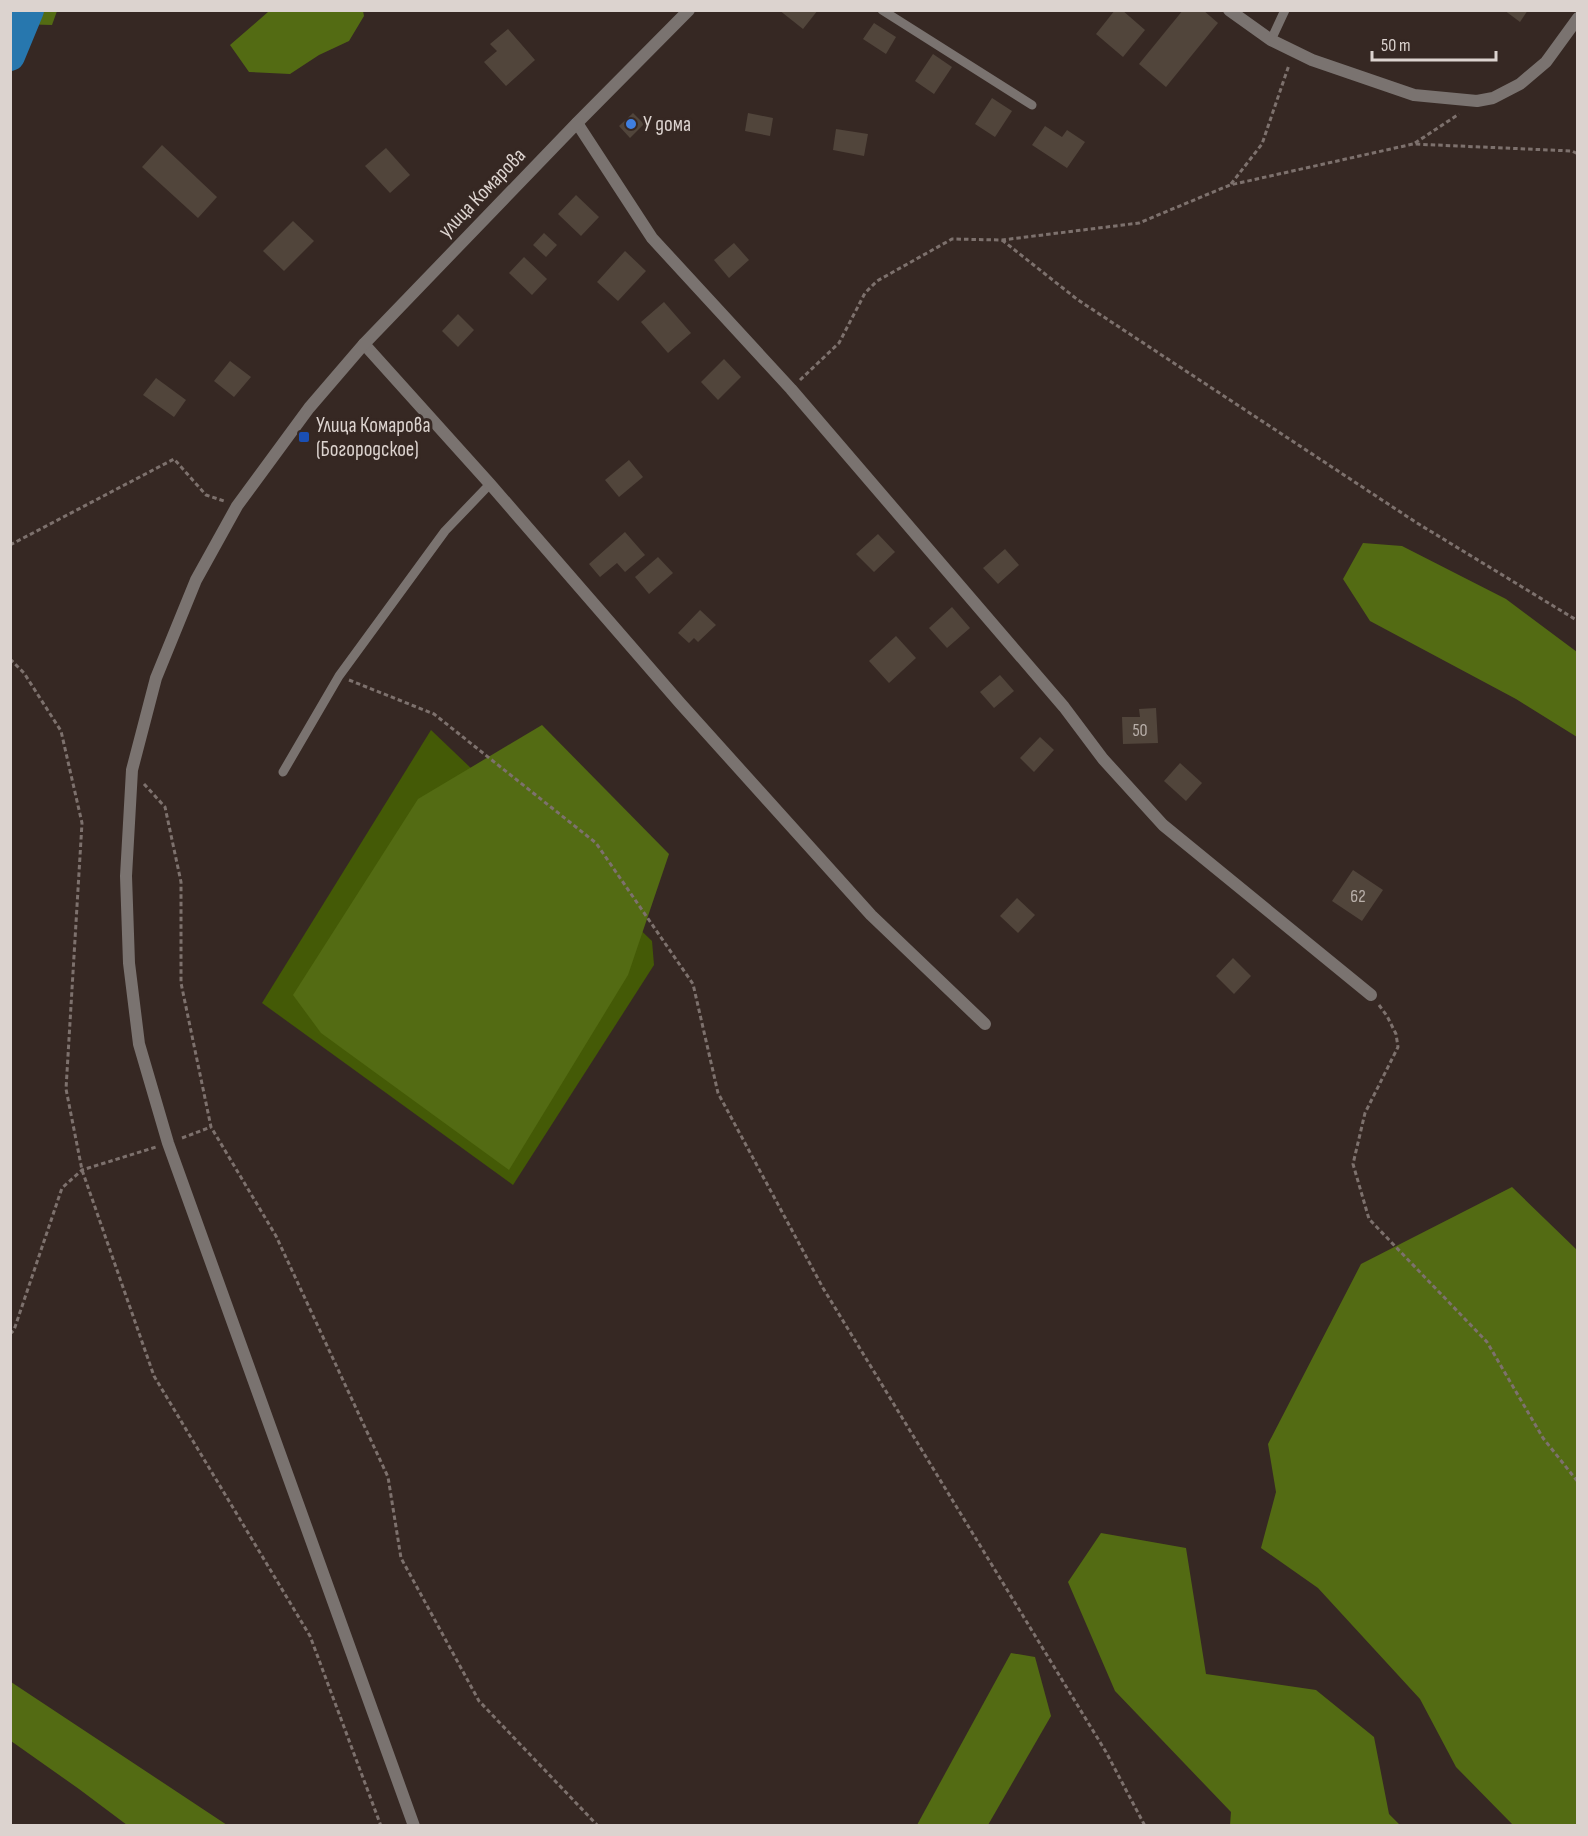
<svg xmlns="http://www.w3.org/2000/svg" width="1588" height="1836" viewBox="0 0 1588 1836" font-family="'Sofia Sans Condensed',sans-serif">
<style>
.green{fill:#445a06}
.forest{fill:#536b13}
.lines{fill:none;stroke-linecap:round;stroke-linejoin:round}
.river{stroke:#2777ae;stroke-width:30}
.building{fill:#51453b}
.path{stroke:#7d716d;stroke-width:3;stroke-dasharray:4.5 3;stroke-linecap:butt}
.service{stroke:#7a7370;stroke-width:9}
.minor{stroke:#7a7370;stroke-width:12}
.tertiary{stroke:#7a7370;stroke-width:12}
.shop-dot{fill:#3f7fe0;stroke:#362823;stroke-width:2}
.transit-dot{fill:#1a4fb4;stroke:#362823;stroke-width:2}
.labels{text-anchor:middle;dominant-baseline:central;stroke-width:6;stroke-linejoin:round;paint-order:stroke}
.number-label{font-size:18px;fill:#b9b0aa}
.poi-label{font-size:21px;fill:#dcd3cf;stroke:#362823;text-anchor:start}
.street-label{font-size:21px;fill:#dcd3cf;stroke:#362823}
</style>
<rect width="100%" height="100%" fill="#362823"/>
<path class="green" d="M 431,730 L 652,941 L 654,965 L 513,1185 L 262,1003 Z"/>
<g class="forest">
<path d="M 15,11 L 15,10 L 57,11 L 52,25 L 16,24 Z"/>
<path d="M 274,11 L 363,11 L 364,16 L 349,41 L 319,55 L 290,74 L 249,72 L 230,45 L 268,12 Z"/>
<path d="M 1363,543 L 1402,546 L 1506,599 L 1577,652 L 1577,737 L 1516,699 L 1370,621 L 1343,579 Z"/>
<path d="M 542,725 L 669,854 L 628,975 L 509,1170 L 321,1033 L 293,995 L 418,799 Z"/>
<path d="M 1512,1187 L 1577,1250 L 1577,1825 L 1513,1825 L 1456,1767 L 1420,1699 L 1318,1588 L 1261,1548 L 1276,1492 L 1268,1444 L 1361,1264 Z"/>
<path d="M 1101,1533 L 1186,1548 L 1206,1674 L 1316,1690 L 1374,1737 L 1389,1814 L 1400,1825 L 1230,1825 L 1231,1812 L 1115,1691 L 1068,1582 Z"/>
<path d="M 1011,1653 L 1035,1657 L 1051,1716 L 988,1825 L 917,1825 Z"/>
<path d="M 11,1682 L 227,1825 L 127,1825 L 79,1789 L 11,1741 Z"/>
</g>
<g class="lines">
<path class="river" d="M 10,56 L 29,10"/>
</g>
<g class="building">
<path d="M 779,10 L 818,10 L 803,29 Z"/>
<path d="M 1115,10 L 1122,10 L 1145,30 L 1123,57 L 1096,34 Z"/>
<path d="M 1183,10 L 1203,10 L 1218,23 L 1166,87 L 1139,64 Z"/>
<path d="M 1504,10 L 1528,10 L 1520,22 Z"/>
<path d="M 874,23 L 896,37 L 886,54 L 863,39 Z"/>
<path d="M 508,29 L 535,60 L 506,86 L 484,62 L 497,51 L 490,44 Z"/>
<path d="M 933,54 L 952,67 L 934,94 L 915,81 Z"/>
<path d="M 992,98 L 1012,111 L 995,137 L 975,124 Z"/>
<path d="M 633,113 L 644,124 L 630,138 L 619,126 Z"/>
<path d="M 748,113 L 773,118 L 770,136 L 745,131 Z"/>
<path d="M 1045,126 L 1062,137 L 1067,130 L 1085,142 L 1067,168 L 1032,145 Z"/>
<path d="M 836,129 L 868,134 L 864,156 L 833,150 Z"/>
<path d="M 162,145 L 217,197 L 198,218 L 142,167 Z"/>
<path d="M 386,148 L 410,175 L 390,193 L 365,166 Z"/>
<path d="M 576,195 L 599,217 L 581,236 L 558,214 Z"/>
<path d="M 293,221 L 314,241 L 284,271 L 263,251 Z"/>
<path d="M 544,233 L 557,245 L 546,257 L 533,245 Z"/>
<path d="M 734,243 L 749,260 L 729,278 L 714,260 Z"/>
<path d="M 625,251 L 646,271 L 618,301 L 597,282 Z"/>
<path d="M 524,257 L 547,279 L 532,295 L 509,273 Z"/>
<path d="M 664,302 L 691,333 L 668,353 L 641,322 Z"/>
<path d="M 458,314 L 474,330 L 458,347 L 442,331 Z"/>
<path d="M 724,359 L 741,377 L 718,400 L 701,382 Z"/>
<path d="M 230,361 L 251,377 L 234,397 L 214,381 Z"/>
<path d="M 156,378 L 186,400 L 174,417 L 143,395 Z"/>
<path d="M 629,460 L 643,477 L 619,497 L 605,480 Z"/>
<path d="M 625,532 L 645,555 L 625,572 L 617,563 L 600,577 L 589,564 Z"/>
<path d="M 878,534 L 895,552 L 874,572 L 856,554 Z"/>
<path d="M 1005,549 L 1019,565 L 998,584 L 983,568 Z"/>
<path d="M 658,557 L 673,573 L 649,594 L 635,577 Z"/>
<path d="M 952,607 L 970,628 L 947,648 L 929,628 Z"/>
<path d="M 700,610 L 716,625 L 698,642 L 694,638 L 689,643 L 678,633 Z"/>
<path d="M 896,636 L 916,658 L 889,683 L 869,661 Z"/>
<path d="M 1000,675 L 1014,691 L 994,708 L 980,692 Z"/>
<path d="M 1156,708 L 1158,743 L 1123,744 L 1122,717 L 1140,717 L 1139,709 Z"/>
<path d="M 1040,737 L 1054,750 L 1034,772 L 1020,758 Z"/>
<path d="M 1180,763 L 1202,783 L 1186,801 L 1164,781 Z"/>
<path d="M 1353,870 L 1383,890 L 1362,921 L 1332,901 Z"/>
<path d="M 1017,898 L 1035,915 L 1018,933 L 1000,916 Z"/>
<path d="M 1233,958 L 1251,976 L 1234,994 L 1216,976 Z"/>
</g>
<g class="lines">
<g class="path">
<path d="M 1415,143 L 1459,114"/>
<path d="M 1231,184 L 1262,144 L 1289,65"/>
<path d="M 1002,240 L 1078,300 L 1417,523 L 1578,621"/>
<path d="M 800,380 L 839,343 L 865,293 L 877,281 L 952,239 L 1002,240 L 1139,223 L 1230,185 L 1413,144 L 1572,151 L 1578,154"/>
<path d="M 10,545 L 174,459 L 206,495 L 224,501"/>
<path d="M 10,659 L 24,673 L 61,731 L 82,823 L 66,1089 L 82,1170 L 154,1376 L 310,1636 L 381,1826"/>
<path d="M 349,680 L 434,714 L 596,843 L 693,984 L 718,1093 L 823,1288 L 1106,1752 L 1145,1826"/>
<path d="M 144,784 L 165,807 L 181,882 L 181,983 L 211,1127 L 276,1236 L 388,1477 L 401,1558 L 479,1701 L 598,1826"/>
<path d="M 1379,1005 L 1387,1016 L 1396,1034 L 1398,1047 L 1365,1113 L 1353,1164 L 1369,1219 L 1487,1342 L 1543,1438 L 1578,1482"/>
<path d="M 182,1138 L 211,1127"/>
<path d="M 10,1334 L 14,1330 L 62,1188 L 82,1170 L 156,1147"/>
</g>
<g class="service">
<path d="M 882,10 L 1032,105"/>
<path d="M 1271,40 L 1285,10"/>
<path d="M 283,772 L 339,676 L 445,531 L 490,484"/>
</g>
<g class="minor">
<path d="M 1229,10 L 1271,40 L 1312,60 L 1414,95 L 1477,101 L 1493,98 L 1520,84 L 1546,62 L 1578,18"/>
<path d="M 577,123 L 652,238 L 791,389 L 1064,707 L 1103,759 L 1163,825 L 1371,995"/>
<path d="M 364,344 L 490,484 L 680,703 L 871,915 L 985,1024"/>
</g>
<path class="tertiary" d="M 414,1826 L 168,1143 L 139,1044 L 129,963 L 126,876 L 132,770 L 156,678 L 196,580 L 237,506 L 309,408 L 364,344 L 577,123 L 689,10"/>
</g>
<circle class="shop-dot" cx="631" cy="124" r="6"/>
<rect class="transit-dot" x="298" y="431" width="12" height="12" rx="3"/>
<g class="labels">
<g class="number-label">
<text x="1140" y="730">50</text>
<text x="1358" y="896">62</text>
</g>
<g class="poi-label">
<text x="643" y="124">У дома</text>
<text x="316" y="425">Улица Комарова<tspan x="316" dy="24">(Богородское)</tspan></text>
</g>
<g class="street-label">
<text transform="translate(482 193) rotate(-46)">улица Комарова</text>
</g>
</g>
<rect width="1588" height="1836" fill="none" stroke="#dcd3cf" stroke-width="24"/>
<path d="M1372 51v9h124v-9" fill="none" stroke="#dcd3cf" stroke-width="3"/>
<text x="1381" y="51" font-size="18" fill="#dcd3cf" stroke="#362823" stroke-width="4.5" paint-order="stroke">50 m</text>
</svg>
